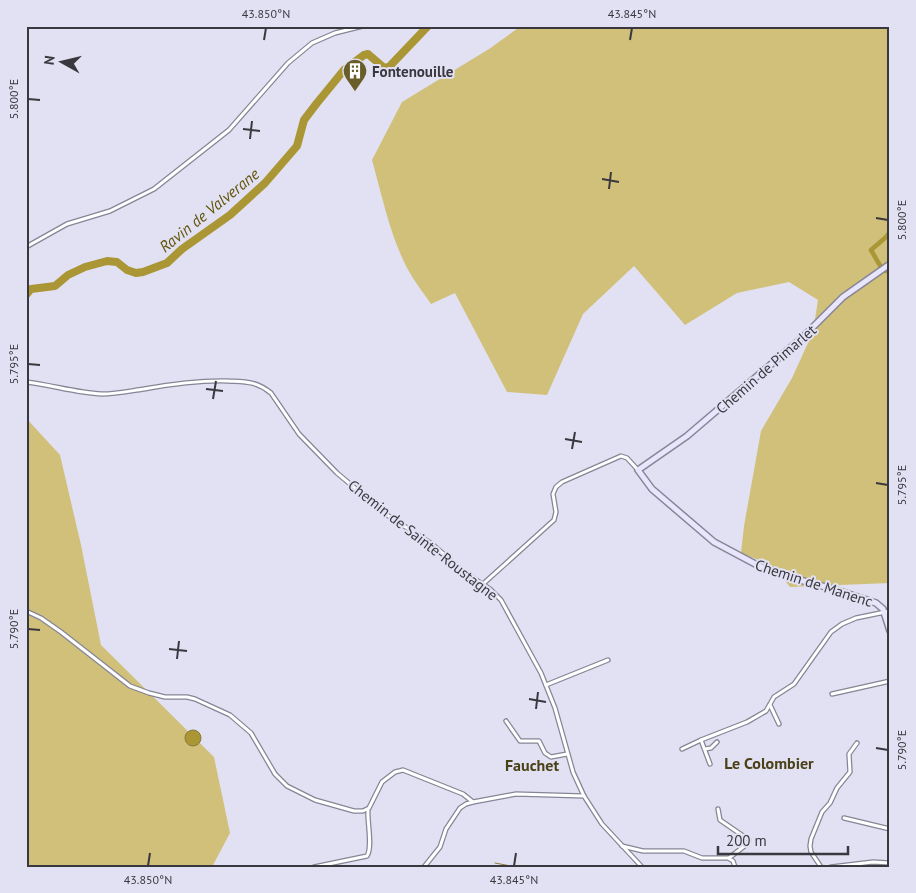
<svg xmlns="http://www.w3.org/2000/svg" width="916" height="893" viewBox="0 0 916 893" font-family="'PT Sans',sans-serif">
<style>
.green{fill:#d1c079}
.water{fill:#ab9636;stroke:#897a39}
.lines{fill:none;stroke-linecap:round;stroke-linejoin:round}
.stream{stroke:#897a39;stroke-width:1}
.canal{stroke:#ab9636;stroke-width:4.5}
.river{stroke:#ab9636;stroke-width:8}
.street-casing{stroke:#868596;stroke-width:5.5}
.secondary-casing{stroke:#868596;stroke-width:8}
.street{stroke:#fff;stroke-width:3}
.secondary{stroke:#e8e5fd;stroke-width:5}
.ticks{fill:none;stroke:#39383f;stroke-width:2}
.labels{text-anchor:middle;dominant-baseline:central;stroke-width:4;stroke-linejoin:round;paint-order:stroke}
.poi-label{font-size:15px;font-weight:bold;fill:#39383f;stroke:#e2e1f3;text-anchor:start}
.street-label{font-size:15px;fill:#39383f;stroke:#e2e1f3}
.water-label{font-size:16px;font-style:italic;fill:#625409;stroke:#e2e1f3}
.neighbourhood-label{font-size:16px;font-weight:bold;fill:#4a4118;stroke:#e2e1f3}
.neatline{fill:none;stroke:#39383f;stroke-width:2}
.ticks-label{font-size:12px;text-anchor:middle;fill:#39383f}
</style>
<rect width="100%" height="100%" fill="#e2e1f3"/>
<g class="green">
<path d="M 521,26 L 890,26 L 890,583 L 790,587 L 773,566 L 741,553 L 744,526 L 761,431 L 792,378 L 813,332 L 818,300 L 789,282 L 737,293 L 685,325 L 634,266 L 583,314 L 547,395 L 507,392 L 455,293 L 431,304 C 423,292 414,281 407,268 C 390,235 382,196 372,160 L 402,102 L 489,49 Z"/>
<path d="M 26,418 L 60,455 L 81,545 L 101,645 L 214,757 L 230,833 L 212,867 L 26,867 Z"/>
</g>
<circle class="water" cx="193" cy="738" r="8"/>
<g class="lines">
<path class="stream" d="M 495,863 L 516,867"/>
<path class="canal" d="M 890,232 L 886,237 L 871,250 L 882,269 L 886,271 L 890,270"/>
<path class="river" d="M 26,295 L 31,289 L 55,286 L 68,275 L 85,267 L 107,261 L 117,262 L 127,270 L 136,273 L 143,272 L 167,263 L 182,249 L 230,215 L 265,183 L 297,146 L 304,120 L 317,103 L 344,70 L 364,55 L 368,54 L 383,67 L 388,68 L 428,26"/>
<defs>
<g id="street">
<path d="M 26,247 L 67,224 L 110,211 L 154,189 L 229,130 L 288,63 L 312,43 L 335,33 L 363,26"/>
<path d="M 26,382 C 52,385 76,393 102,394 C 116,394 130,391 144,389 C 172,384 199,380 228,381 C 246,382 256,381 271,393 L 299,434 L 337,473 L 387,515 L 432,544 L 464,572 L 490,589 L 501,600 L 541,673 L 555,708 L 573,772 L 584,796 L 602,824 L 642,867"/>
<path d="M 483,584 L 554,520 L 556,512 L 553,494 L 556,487 L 562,482 L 621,456 L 627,458 L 638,470"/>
<path d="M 26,611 L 41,618 L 61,632 L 130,686 L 149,693 L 165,697 L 187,697 L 195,699 L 230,715 L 251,733 L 275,774 L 287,786 L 315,800 L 354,811 L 363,811 L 369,808 L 382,782 L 395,772 L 403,770 L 463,794 L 473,802 L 516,794 L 584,796"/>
<path d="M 546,685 L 608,660"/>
<path d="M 832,694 L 890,681"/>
<path d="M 770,705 L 779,724"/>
<path d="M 506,721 L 520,741 L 539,741 L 545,753 L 551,757 L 567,754"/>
<path d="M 701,740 L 710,764"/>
<path d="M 682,749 L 701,740 L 747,722 L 766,711 L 774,697 L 794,684 L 831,632 L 842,624 L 856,618 L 890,611"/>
<path d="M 705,749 L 711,748 L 717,742"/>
<path d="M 718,809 L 720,820 L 749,840 L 747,844 L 729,858"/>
<path d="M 844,818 L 890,829"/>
<path d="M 622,846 L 643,851 L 684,851 L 702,858 L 728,858 L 733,861 L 735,867"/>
<path d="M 314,867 L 367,856 C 373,847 367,822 368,810"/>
<path d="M 424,867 L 440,847 L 446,829 L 460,808 L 466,804 L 473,802"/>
<path d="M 821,867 L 811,852 L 810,846 L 811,839 L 822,812 L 830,803 L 837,788 L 850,772 L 849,754 L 857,743"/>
<path d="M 831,867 L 873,862 L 890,863"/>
</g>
<path id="secondary" d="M 890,264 L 843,297 L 803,337 L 687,436 L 638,470 L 652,489 L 714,542 L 759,566 L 800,580 L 833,589 L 876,603 L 883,609 L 890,631"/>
</defs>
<use href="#street" class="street-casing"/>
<use href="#secondary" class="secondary-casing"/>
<use href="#street" class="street"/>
<use href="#secondary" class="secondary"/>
</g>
<path class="ticks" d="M 264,40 L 266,28M 630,40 L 632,28M 28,99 L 40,100M 243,129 L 260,131M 250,139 L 252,121M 602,179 L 619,182M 609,189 L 611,172M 876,218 L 888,220M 28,364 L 40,365M 206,389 L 223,391M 213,399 L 216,381M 565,439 L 582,442M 572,449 L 575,432M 876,483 L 888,485M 28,629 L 40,630M 169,649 L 187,651M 177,659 L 179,641M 529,699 L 546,702M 536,709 L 538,692M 876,748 L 888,750M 148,866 L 150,853M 514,866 L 516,853"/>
<defs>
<symbol id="building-pin" viewBox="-11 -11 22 30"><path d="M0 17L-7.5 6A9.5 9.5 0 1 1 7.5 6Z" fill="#695e2a" stroke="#e2e1f3"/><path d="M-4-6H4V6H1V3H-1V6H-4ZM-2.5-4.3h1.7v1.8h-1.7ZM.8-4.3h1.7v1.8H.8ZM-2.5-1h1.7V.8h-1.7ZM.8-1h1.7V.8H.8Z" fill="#fff"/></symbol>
</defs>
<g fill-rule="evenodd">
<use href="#building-pin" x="341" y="57" width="28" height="38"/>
</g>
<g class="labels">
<g class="poi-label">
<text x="372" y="71">Fontenouille</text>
</g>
<g class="street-label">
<text transform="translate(766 369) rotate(-41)">Chemin de Pimarlet</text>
<text transform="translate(423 540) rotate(38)">Chemin de Sainte-Roustagne</text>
<text transform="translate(814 583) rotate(18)">Chemin de Manenc</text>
</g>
<g class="water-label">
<text transform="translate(209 210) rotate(-39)">Ravin de Valverane</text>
</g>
<g class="neighbourhood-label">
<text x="769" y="763">Le Colombier</text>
<text x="532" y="765">Fauchet</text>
</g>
</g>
<rect width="916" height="893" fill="none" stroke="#e2e1f3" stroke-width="55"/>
<g transform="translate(62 62) rotate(278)" stroke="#e2e1f3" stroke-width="4" paint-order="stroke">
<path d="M0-4L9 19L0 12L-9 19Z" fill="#39383f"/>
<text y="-8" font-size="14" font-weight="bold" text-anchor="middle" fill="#39383f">N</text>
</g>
<path d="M718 846v8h130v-8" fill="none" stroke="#39383f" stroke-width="2.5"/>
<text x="726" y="846" font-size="15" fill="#39383f" stroke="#e2e1f3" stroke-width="4" paint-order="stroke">200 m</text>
<rect x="28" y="28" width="860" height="838" class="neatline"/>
<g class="ticks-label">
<text x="266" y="18">43.850°N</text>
<text x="632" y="18">43.845°N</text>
<text transform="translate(14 99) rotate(-90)" y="4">5.800°E</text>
<text transform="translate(902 220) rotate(-90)" y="4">5.800°E</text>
<text transform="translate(14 364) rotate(-90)" y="4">5.795°E</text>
<text transform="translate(902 485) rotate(-90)" y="4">5.795°E</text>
<text transform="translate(14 629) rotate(-90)" y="4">5.790°E</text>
<text transform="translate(902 750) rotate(-90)" y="4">5.790°E</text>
<text x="148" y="884">43.850°N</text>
<text x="514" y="884">43.845°N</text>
</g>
</svg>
